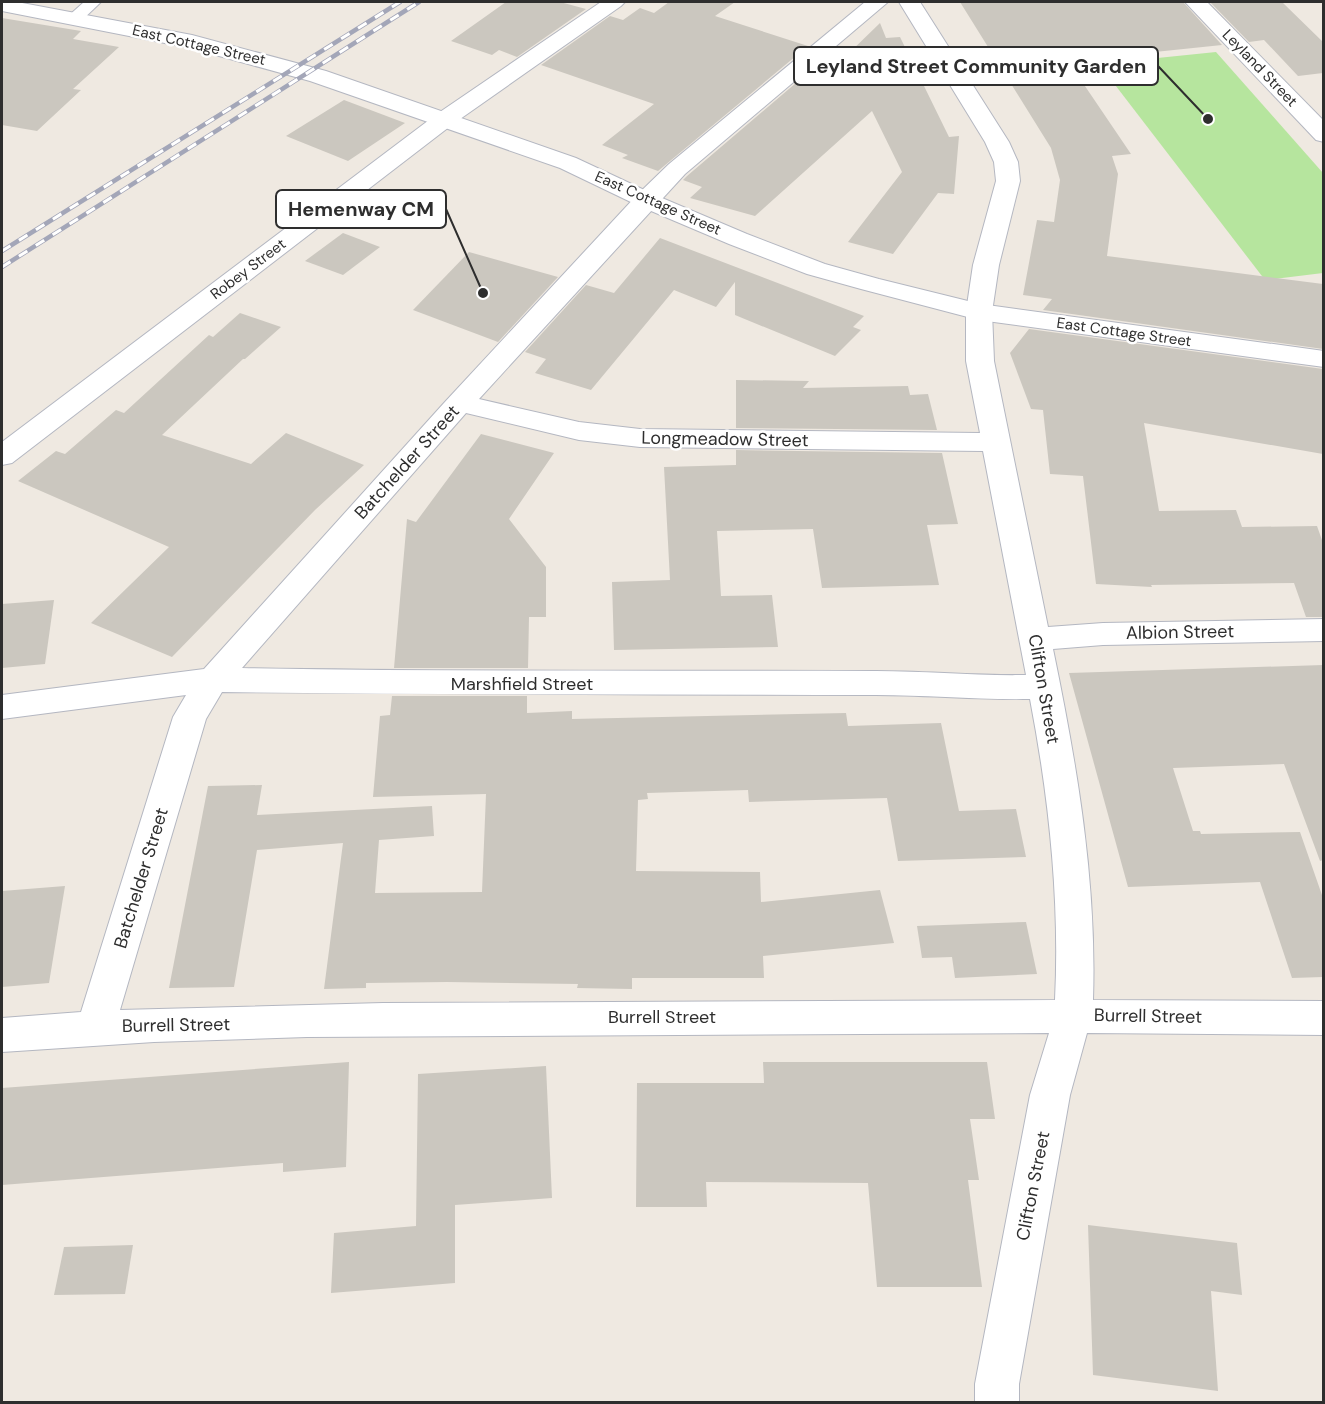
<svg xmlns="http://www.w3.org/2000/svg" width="1325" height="1404" viewBox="0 0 1325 1404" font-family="'DM Sans',sans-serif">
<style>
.green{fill:#b6e59e}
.building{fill:#cbc7bf}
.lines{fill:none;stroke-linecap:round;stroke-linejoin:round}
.service-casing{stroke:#b4b7c1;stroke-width:2}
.minor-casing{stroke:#b4b7c1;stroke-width:2}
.tertiary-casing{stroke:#b4b7c1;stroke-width:2}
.service{fill:#fff;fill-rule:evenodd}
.minor{fill:#fff;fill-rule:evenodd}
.tertiary{fill:#fff;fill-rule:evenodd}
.rail-casing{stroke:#a3a6b8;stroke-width:4.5}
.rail{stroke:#fff;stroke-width:3;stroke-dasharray:10;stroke-linecap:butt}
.labels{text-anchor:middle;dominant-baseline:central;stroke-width:5;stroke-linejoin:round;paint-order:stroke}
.far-street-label{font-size:15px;fill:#2e2e2e;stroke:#fff}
.street-label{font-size:18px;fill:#2e2e2e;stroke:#fff}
.leader{fill:none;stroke:#2e2e2e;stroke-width:2}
.callout-dot{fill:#2e2e2e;stroke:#fff;stroke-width:2}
.callout{fill:#fff;stroke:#2e2e2e;stroke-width:2}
.callout-label{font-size:20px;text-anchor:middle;font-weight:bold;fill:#2e2e2e}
</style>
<rect width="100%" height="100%" fill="#efe9e1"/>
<path class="green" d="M 1216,52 L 1323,173 L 1323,273 L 1265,280 L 1099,64 Z"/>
<g class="building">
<path d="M 506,2 L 560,2 L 586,9 L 517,57 L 499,50 L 492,55 L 451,41 Z"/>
<path d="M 669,2 L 735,2 L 715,16 L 808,46 L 658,171 L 622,158 L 628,155 L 602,145 L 654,104 L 541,65 L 610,16 L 623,20 L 640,8 L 654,13 Z"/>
<path d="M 960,2 L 1183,2 L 1222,45 L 1068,61 L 1131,154 L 1112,156 L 1118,174 L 1107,256 L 1323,284 L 1323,349 L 1043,310 L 1052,299 L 1023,295 L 1037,220 L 1054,222 L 1060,180 L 1051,148 Z"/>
<path d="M 1210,2 L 1282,2 L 1323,42 L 1323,73 L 1298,76 L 1264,40 L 1249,42 Z"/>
<path d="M 2,18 L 81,31 L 73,39 L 119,47 L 73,89 L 81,90 L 37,131 L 2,125 Z"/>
<path d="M 880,23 L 886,38 L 900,37 L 949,137 L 959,136 L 954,194 L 938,193 L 893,254 L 848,242 L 902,172 L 872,111 L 755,216 L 690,198 L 702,187 L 683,180 L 687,176 L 831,53 L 845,57 Z"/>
<path d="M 344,100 L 405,123 L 348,161 L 286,136 Z"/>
<path d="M 343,233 L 380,247 L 343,275 L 305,261 Z"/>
<path d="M 660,238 L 864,316 L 853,327 L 861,330 L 835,356 L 735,315 L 735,282 L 716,307 L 674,290 L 591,390 L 535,373 L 546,359 L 525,352 L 586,285 L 614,293 Z"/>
<path d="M 469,252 L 558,277 L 498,342 L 413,310 Z"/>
<path d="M 240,313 L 281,327 L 245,359 L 243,359 L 162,435 L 251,464 L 286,433 L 364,465 L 315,510 L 172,657 L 91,623 L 169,547 L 18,481 L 56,451 L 65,454 L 116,410 L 124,413 L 209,335 L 213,337 Z"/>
<path d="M 1029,329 L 1323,369 L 1323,454 L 1144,423 L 1159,511 L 1236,510 L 1242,527 L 1317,526 L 1323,543 L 1323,617 L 1306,617 L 1294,583 L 1151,585 L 1152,587 L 1096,584 L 1083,476 L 1050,474 L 1043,410 L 1031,409 L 1010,353 Z"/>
<path d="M 736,380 L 809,381 L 803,388 L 908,386 L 910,395 L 928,394 L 937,430 L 736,428 Z"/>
<path d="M 481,434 L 554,453 L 509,519 L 546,567 L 546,617 L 529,617 L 528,668 L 394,668 L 407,519 L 416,522 Z"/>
<path d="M 736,450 L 942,453 L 958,524 L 927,525 L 939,585 L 822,588 L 813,529 L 717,531 L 721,596 L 772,595 L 778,647 L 614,650 L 612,582 L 670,580 L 664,467 L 736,465 Z"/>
<path d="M 54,600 L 45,664 L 2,668 L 2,604 Z"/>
<path d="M 1323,665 L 1323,860 L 1320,861 L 1284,764 L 1173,768 L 1193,831 L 1200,831 L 1201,834 L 1300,832 L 1323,898 L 1323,977 L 1292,978 L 1260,882 L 1128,887 L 1069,673 Z"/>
<path d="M 392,696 L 527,696 L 527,713 L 572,711 L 572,719 L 846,713 L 848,726 L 941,723 L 959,811 L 1016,809 L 1026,857 L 898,861 L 887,798 L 749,802 L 748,790 L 647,793 L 648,799 L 638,800 L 636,871 L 760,872 L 761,902 L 880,890 L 894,943 L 763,956 L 764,978 L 632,978 L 632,989 L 577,988 L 578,984 L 447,982 L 366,983 L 366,988 L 324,989 L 343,843 L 257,850 L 234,987 L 169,988 L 208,786 L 262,785 L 257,815 L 432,806 L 434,836 L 379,840 L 375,893 L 482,892 L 486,794 L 373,797 L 380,716 L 390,715 Z"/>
<path d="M 65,886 L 49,983 L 2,987 L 2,891 Z"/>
<path d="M 1026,922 L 1037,974 L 955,978 L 952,957 L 922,958 L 917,926 Z"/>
<path d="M 349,1062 L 346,1167 L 283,1172 L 283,1163 L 2,1185 L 2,1088 Z"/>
<path d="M 763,1062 L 987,1062 L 995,1119 L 970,1119 L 979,1180 L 968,1180 L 982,1287 L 877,1287 L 868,1183 L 706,1182 L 707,1207 L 636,1207 L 637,1083 L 764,1083 Z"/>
<path d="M 546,1066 L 552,1198 L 455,1205 L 455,1283 L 331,1293 L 334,1233 L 416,1226 L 418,1074 Z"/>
<path d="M 1088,1225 L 1237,1243 L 1242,1295 L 1211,1291 L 1218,1391 L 1093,1375 Z"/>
<path d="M 133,1245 L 125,1294 L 54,1295 L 64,1247 Z"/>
</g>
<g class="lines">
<defs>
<path id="service" d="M 84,2 L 101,2 L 79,23 L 67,23 L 65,19 Z"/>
<g id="minor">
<path d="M 601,2 L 625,2 L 621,6 L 453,124 L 12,463 L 2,465 L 2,442 L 437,114 Z"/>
<path d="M 865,2 L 888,2 L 685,174 L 479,399 L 579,422 L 640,429 L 980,433 L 966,361 L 966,312 L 973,265 L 996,181 L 994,162 L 985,142 L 899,2 L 920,2 L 1009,142 L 1018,162 L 1020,181 L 999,265 L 992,312 L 994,361 L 1048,627 L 1103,623 L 1324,619 L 1324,641 L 1103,645 L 1053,649 C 1077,765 1097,882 1093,1000 L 1324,1001 L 1324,1035 L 1087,1033 L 1070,1095 L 1019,1384 L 1019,1402 L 975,1402 L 975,1384 L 1030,1095 L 1049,1033 L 307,1037 L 154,1042 L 2,1052 L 2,1018 L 81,1012 L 173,717 L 186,695 L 2,719 L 2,695 L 204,669 L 444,403 L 637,195 L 669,164 ZM 466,413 L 579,440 L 640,447 L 983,451 L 1026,675 C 976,676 926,671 876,671 C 665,670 453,672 242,668 ZM 222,692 C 440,695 658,694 876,695 C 927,695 978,700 1030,699 C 1049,798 1060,900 1055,1000 L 383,1003 L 120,1010 L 206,719 Z"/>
<path d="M 1185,2 L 1207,2 L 1324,121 L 1324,142 L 1316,140 Z"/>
</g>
<path id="tertiary" d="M 2,2 L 17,2 L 192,35 L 326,71 L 576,158 L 655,195 L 747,234 L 825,264 L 879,279 L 980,304 L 1324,351 L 1324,367 L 979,320 L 861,289 L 807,274 L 729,244 L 637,205 L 560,168 L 310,81 L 190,48 L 2,11 Z"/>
</defs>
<use href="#service" class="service-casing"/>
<use href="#minor" class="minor-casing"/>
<use href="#tertiary" class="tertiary-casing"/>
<use href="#service" class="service"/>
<use href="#minor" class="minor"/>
<use href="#tertiary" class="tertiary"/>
<defs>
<g id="rail">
<path d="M 2,251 L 400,2"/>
<path d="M 2,267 L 419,2"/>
</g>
</defs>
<use href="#rail" class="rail-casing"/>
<use href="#rail" class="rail"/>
</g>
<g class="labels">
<g class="far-street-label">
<text transform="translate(199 45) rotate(13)">East Cottage Street</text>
<text transform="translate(1260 68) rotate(46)">Leyland Street</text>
<text transform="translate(658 203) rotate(24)">East Cottage Street</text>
<text transform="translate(248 269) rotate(-37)">Robey Street</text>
<text transform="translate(1124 332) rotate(8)">East Cottage Street</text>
</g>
<g class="street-label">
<text transform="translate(725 439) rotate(1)">Longmeadow Street</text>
<text transform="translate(407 462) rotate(-48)">Batchelder Street</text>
<text transform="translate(1180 632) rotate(-1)">Albion Street</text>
<text x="522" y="684">Marshfield Street</text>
<text transform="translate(1044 689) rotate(80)">Clifton Street</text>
<text transform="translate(141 878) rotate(-73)">Batchelder Street</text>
<text transform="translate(1148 1016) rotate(1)">Burrell Street</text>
<text x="662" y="1017">Burrell Street</text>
<text transform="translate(176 1025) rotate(-1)">Burrell Street</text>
<text transform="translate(1033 1186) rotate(-79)">Clifton Street</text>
</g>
</g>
<path class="leader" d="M1208 119L1158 66M483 293L446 209"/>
<g class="callout-dot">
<circle cx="1208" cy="119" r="6"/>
<circle cx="483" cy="293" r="6"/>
</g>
<g class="callout">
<rect x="794" y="47" width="364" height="38" rx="6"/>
<rect x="276" y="190" width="170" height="38" rx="6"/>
</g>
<g class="callout-label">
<text x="976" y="73">Leyland Street Community Garden</text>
<text x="361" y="216">Hemenway CM</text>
</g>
<rect width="1325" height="1404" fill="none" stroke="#2e2e2e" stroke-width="6"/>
</svg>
